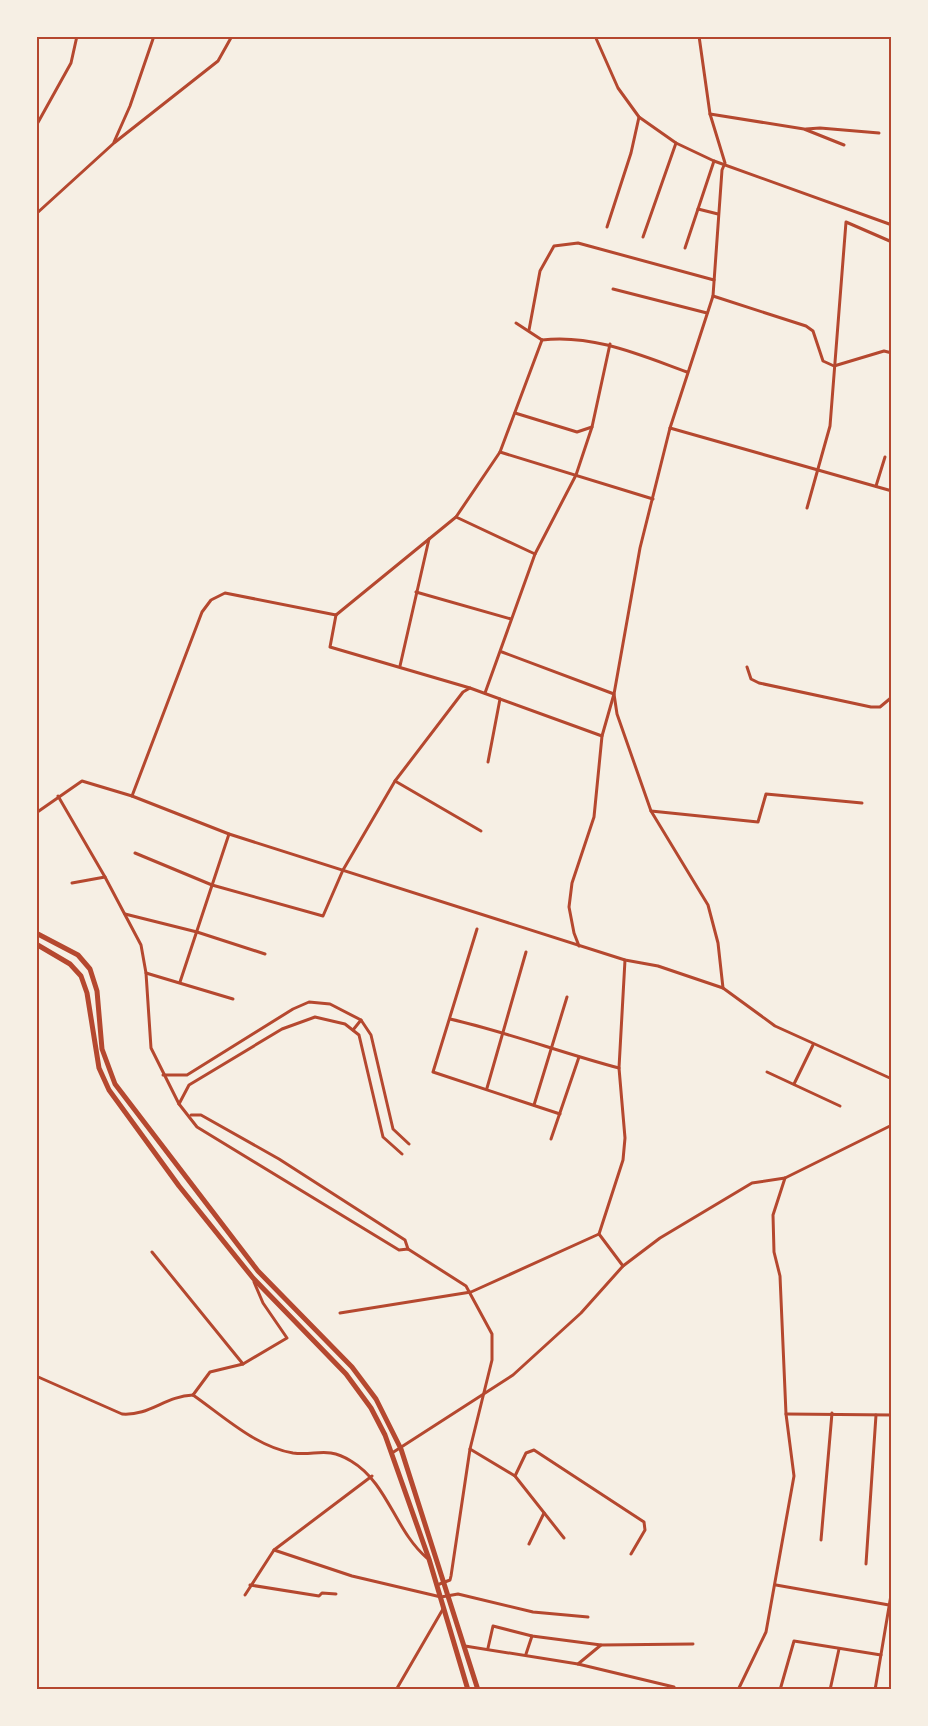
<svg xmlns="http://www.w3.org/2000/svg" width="928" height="1726" viewBox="0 0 928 1726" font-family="'Sofia Sans Condensed',sans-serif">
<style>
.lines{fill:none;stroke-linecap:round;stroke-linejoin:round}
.minor{stroke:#b5482f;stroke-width:3}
.primary{stroke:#b5482f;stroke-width:5}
.neatline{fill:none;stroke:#b5482f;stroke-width:2}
</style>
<rect width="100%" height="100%" fill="#f6efe4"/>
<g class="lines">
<g class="minor">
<path d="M 595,36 L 618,88 L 639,117 L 676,143 L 714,161 L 892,225"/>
<path d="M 710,114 L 804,129 L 844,145"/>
<path d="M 36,126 L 71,63 L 77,36"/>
<path d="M 806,129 L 820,128 L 879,133"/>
<path d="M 114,142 L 130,106 L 154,36"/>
<path d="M 892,165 L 892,166"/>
<path d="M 698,209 L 718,214"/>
<path d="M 36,214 L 114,143 L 218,61 L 232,36"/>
<path d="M 607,227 L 631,153 L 639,117"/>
<path d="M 643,237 L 676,143"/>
<path d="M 685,248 L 714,161"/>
<path d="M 613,289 L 707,313"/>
<path d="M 713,296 L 806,326 L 813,331 L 823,361 L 834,366 L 884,351 L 892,353"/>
<path d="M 516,323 L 542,340"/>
<path d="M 529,330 L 540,271 L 554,246 L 578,243 L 714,280"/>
<path d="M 542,340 C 593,334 640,355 687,372"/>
<path d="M 515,413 L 577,432 L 592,427"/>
<path d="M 670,428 L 892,491"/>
<path d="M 500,452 L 653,499"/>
<path d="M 876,486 L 885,457"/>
<path d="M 807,508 L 830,426 L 846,222 L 892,242"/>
<path d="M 456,517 L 535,554"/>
<path d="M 416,592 L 511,619"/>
<path d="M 336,615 L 456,517 L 500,452 L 542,340"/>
<path d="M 336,615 L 330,647 L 470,688 L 602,736"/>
<path d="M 502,652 L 614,694 L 617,714 L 651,811 L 708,905 L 718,943 L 723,988"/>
<path d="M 400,666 L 429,539"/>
<path d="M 747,667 L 751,679 L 759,683 L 871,707 L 880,707 L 892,697"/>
<path d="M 485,693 L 535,554 L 576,475 L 592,427 L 610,344"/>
<path d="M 488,762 L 500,699"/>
<path d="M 395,781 L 481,831"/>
<path d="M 58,796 L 105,877 L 141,945 L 146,973 L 151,1048 L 179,1104 L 197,1127 L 399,1250 L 408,1249 L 466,1286 L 492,1334 L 492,1360 L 470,1449 L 451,1576 L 450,1580 L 437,1585"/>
<path d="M 132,796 L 202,612 L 211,600 L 225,593 L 336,615"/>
<path d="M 651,811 L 758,822 L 766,794 L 862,803"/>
<path d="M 36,813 L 82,781 L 132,796 L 229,834 L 625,960 L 658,966 L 723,988 L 775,1026 L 892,1079"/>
<path d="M 135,853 L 212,885 L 323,916 L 343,870 L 395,781 L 463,692 L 470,688"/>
<path d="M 72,883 L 105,877"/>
<path d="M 125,914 L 197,932 L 265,954"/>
<path d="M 477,929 L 433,1072 L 560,1114"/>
<path d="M 579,946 L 574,933 L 569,907 L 572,883 L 594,817 L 602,736 L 614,694 L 640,548 L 670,428 L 713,296 L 722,170 L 725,163 L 710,114 L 699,36"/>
<path d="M 146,973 L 233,999"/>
<path d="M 180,982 L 229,834"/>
<path d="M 450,1019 C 507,1032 562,1053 619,1068"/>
<path d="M 353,1030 L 361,1020"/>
<path d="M 767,1072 L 840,1106"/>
<path d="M 163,1075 L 187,1075 L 293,1009 L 309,1002 L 330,1004 L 361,1020 L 371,1035 L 393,1129 L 409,1144"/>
<path d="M 794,1084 L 813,1045"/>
<path d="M 487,1088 L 526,952"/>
<path d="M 179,1104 L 189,1085 L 282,1029 L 315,1017 L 345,1024 L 359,1035 L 383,1137 L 402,1154"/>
<path d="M 534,1105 L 567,997"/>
<path d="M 191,1115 L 201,1115 L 279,1159 L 405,1240 L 408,1249"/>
<path d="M 551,1139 L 579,1057"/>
<path d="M 599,1234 L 623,1266"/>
<path d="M 152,1252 L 243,1364"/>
<path d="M 340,1313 L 471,1292 L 599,1234 L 623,1160 L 625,1138 L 619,1068 L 625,960"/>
<path d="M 36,1376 L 122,1414 C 150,1416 165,1396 193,1395"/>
<path d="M 193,1395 C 223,1416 256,1447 293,1453 C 316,1456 327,1446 351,1461 C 388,1483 395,1531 427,1558"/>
<path d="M 193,1395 L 210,1372 L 243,1364 L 287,1338 L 263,1303 L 254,1282"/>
<path d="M 786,1414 L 892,1415"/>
<path d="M 470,1449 L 515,1476 L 564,1538"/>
<path d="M 392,1453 L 513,1375 L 581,1313 L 623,1266 L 660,1238 L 752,1183 L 785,1178 L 892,1125"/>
<path d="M 515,1476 L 526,1453 L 534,1450 L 644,1522 L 645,1530 L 631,1554"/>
<path d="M 821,1540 L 832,1413"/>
<path d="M 529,1544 L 544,1513"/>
<path d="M 274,1550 L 352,1576 L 441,1597 L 458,1594 L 533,1612 L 588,1617"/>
<path d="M 866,1564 L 876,1415"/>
<path d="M 250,1585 L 319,1596 L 322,1593 L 336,1594"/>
<path d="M 776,1585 L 889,1605"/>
<path d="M 245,1595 L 274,1550 L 372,1476"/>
<path d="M 465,1646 L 578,1664 L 674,1687"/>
<path d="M 488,1648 L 493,1626 L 532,1636 L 601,1645 L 693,1644"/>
<path d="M 526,1654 L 532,1636"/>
<path d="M 578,1664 L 601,1645"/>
<path d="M 396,1690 L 443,1609"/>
<path d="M 738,1690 L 766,1632 L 794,1476 L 786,1414 L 780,1276 L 774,1252 L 773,1215 L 785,1178"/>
<path d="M 780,1690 L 794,1641 L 881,1655"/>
<path d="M 830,1690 L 839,1649"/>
<path d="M 875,1690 L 892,1589"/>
</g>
<g class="primary">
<path d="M 36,933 L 78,955 L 90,969 L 97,991 L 102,1049 L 115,1084 L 258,1271 L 352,1367 L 376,1399 L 401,1449 L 478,1690"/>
<path d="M 36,944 L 70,964 L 81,976 L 87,993 L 99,1068 L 109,1090 L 179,1186 L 253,1278 L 346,1374 L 371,1408 L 385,1435 L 429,1559 L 468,1690"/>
</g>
</g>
<rect width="928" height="1726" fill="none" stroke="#f6efe4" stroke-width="75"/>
<rect x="38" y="38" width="852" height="1650" class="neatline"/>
</svg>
